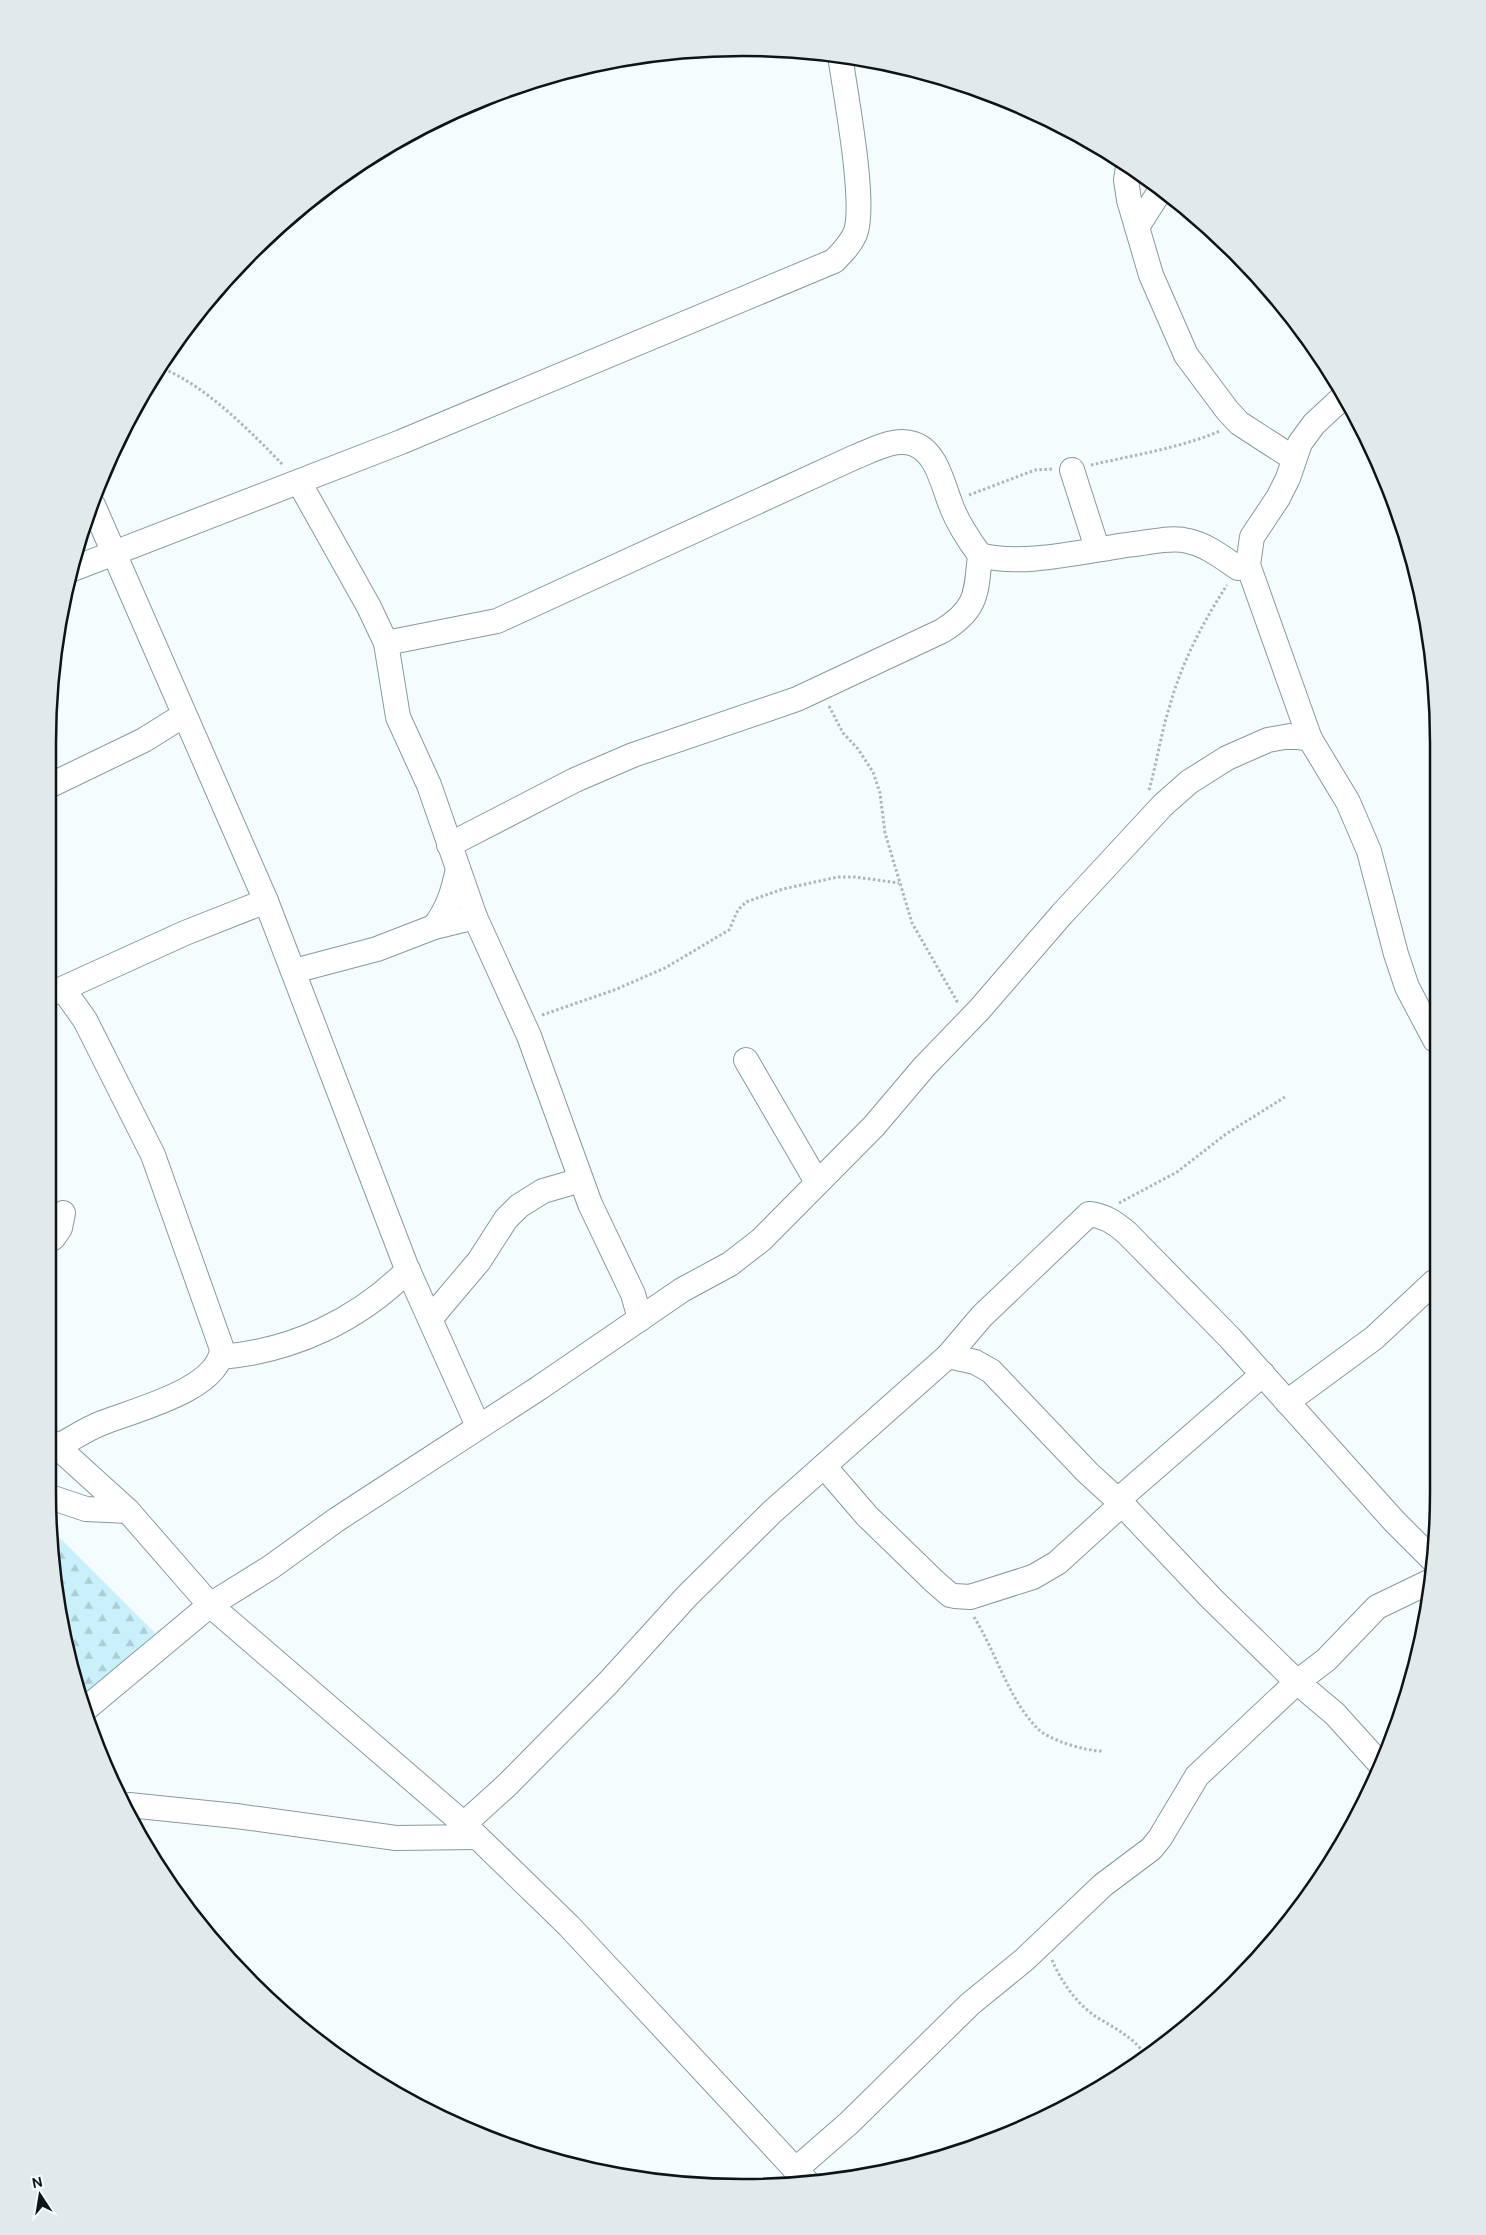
<svg xmlns="http://www.w3.org/2000/svg" width="1486" height="2235" viewBox="0 0 1486 2235" font-family="'DM Sans',sans-serif">
<style>
.forest{fill:url(#forest-firs)}
.lines{fill:none;stroke-linecap:round;stroke-linejoin:round}
.minor-casing{stroke:#88999d;stroke-width:26}
.path{stroke:#afb6b8;stroke-width:3;stroke-dasharray:2.5 2.5;stroke-linecap:butt}
.minor{stroke:#fff;stroke-width:24}
.rim{fill:none;stroke:#0e1416;stroke-width:2.5}
</style>
<defs>
<pattern id="forest-firs" width="22" height="20" patternUnits="userSpaceOnUse" patternTransform="scale(1.25)"><rect width="22" height="20" fill="#c9f0fb"/><path d="M5 1l3.5 6h-7zM16 11l3.5 6h-7z" fill="#abcdd6"/></pattern>
</defs>
<rect width="100%" height="100%" fill="#f4fcfe"/>
<path class="forest" d="M 53,1531 L 155,1633 L 81,1699 L 53,1583 Z"/>
<g class="lines">
<defs>
<g id="minor">
<path d="M 1128,167 L 1126,180 L 1129,200 L 1151,275 L 1186,355 L 1227,410 L 1239,423 L 1293,458"/>
<path d="M 1137,227 L 1160,191"/>
<path d="M 1072,470 L 1097,548"/>
<path d="M 299,482 L 369,607 L 386,643 L 398,717 L 429,785 L 475,917 L 529,1036 L 590,1204 L 633,1294 L 640,1319"/>
<path d="M 93,505 L 266,901 L 406,1266 L 478,1426"/>
<path d="M 70,570 L 401,442 L 834,261 C 842,253 850,245 855,234 C 867,205 845,92 840,55"/>
<path d="M 386,643 L 497,621 L 855,457 C 873,450 895,437 914,444 C 937,452 943,486 951,505 C 956,520 970,542 980,555 C 1025,568 1094,548 1142,543 C 1156,541 1174,537 1188,541 C 1207,545 1223,558 1238,568"/>
<path d="M 1310,739 L 1248,565 L 1252,537 L 1278,498 L 1288,478 L 1300,443 L 1314,424 L 1343,397"/>
<path d="M 53,784 L 144,740 L 184,715"/>
<path d="M 449,845 L 575,780 L 633,755 L 797,699 L 942,631 C 978,609 976,593 980,555"/>
<path d="M 434,927 C 448,909 453,892 458,869"/>
<path d="M 294,971 L 377,949 L 434,927 L 475,917"/>
<path d="M 53,993 L 185,933 L 266,901"/>
<path d="M 746,1060 L 817,1182"/>
<path d="M 53,1238 L 60,1228 L 63,1213"/>
<path d="M 430,1319 L 479,1261 L 506,1219 L 519,1206 L 543,1191 L 581,1180"/>
<path d="M 948,1356 L 975,1362 L 991,1371 L 1088,1473 L 1122,1504 L 1212,1599 L 1297,1682 L 1335,1714 L 1381,1765"/>
<path d="M 221,1357 C 293,1351 358,1320 408,1270"/>
<path d="M 1287,1402 L 1374,1338 L 1434,1282"/>
<path d="M 53,1443 L 128,1511 L 210,1605 L 464,1824 L 569,1926 L 808,2183"/>
<path d="M 57,1447 C 72,1439 86,1429 102,1423 C 134,1410 219,1390 222,1349 L 153,1155 L 85,1020 L 63,989"/>
<path d="M 824,1466 L 867,1516 L 934,1581 L 950,1595 L 955,1596 L 970,1597 L 1033,1577 L 1057,1563 L 1122,1504"/>
<path d="M 53,1498 L 86,1509 L 128,1511"/>
<path d="M 1118,1500 L 1263,1374"/>
<path d="M 83,1711 L 210,1605 L 271,1567 L 336,1520 L 539,1388 L 682,1290 L 730,1264 L 761,1240 L 874,1126 L 924,1067 L 979,1010 L 1062,914 L 1163,805 L 1189,782 L 1227,758 L 1268,740 L 1290,736 L 1310,739 L 1348,802 L 1369,851 L 1396,954 L 1407,987 L 1435,1040"/>
<path d="M 129,1805 L 236,1816 L 396,1838 L 477,1837"/>
<path d="M 464,1824 L 507,1785 L 608,1683 L 687,1596 L 772,1512 L 948,1356 L 982,1316 L 1089,1214 C 1105,1216 1114,1222 1127,1233 L 1230,1338 L 1394,1521 L 1433,1560"/>
<path d="M 795,2170 L 849,2123 L 970,2004 L 1024,1960 L 1103,1885 L 1151,1849 L 1160,1838 L 1197,1776 L 1297,1682 L 1326,1660 L 1377,1607 L 1433,1580"/>
</g>
</defs>
<use href="#minor" class="minor-casing"/>
<g class="path">
<path d="M 164,369 C 207,387 251,432 283,465"/>
<path d="M 1091,465 C 1134,455 1180,448 1220,431"/>
<path d="M 969,495 L 1035,470 L 1053,469"/>
<path d="M 829,706 L 843,733 L 858,749 L 873,772 L 880,793 L 885,833 L 912,923 L 958,1003"/>
<path d="M 1149,790 C 1157,762 1161,733 1170,705 C 1182,662 1203,622 1227,585"/>
<path d="M 542,1015 L 617,989 L 665,968 L 729,930 L 738,910 L 746,902 L 783,889 L 838,877 L 855,877 L 899,883"/>
<path d="M 1119,1203 L 1177,1172 L 1226,1134 L 1285,1097"/>
<path d="M 974,1617 C 996,1652 1008,1698 1037,1728 C 1048,1740 1085,1751 1102,1751"/>
<path d="M 1052,1960 C 1061,1981 1076,2003 1095,2016 C 1114,2028 1134,2037 1147,2057"/>
</g>
<use href="#minor" class="minor"/>
</g>
<path d="M0 0H1486V2235H0ZM743 56H743A687 687 0 0 1 1430 743V1492A687 687 0 0 1 743 2179H743A687 687 0 0 1 56 1492V743A687 687 0 0 1 743 56Z" fill="#e2e9eb" fill-rule="evenodd"/>
<path class="rim" d="M743 56H743A687 687 0 0 1 1430 743V1492A687 687 0 0 1 743 2179H743A687 687 0 0 1 56 1492V743A687 687 0 0 1 743 56Z"/>
<g transform="translate(40 2195) rotate(348)" stroke="#f4fcfe" stroke-width="4" paint-order="stroke">
<path d="M0-4L9 19L0 12L-9 19Z" fill="#0e1416"/>
<text y="-8" font-size="14" font-weight="bold" text-anchor="middle" fill="#0e1416">N</text>
</g>
</svg>
